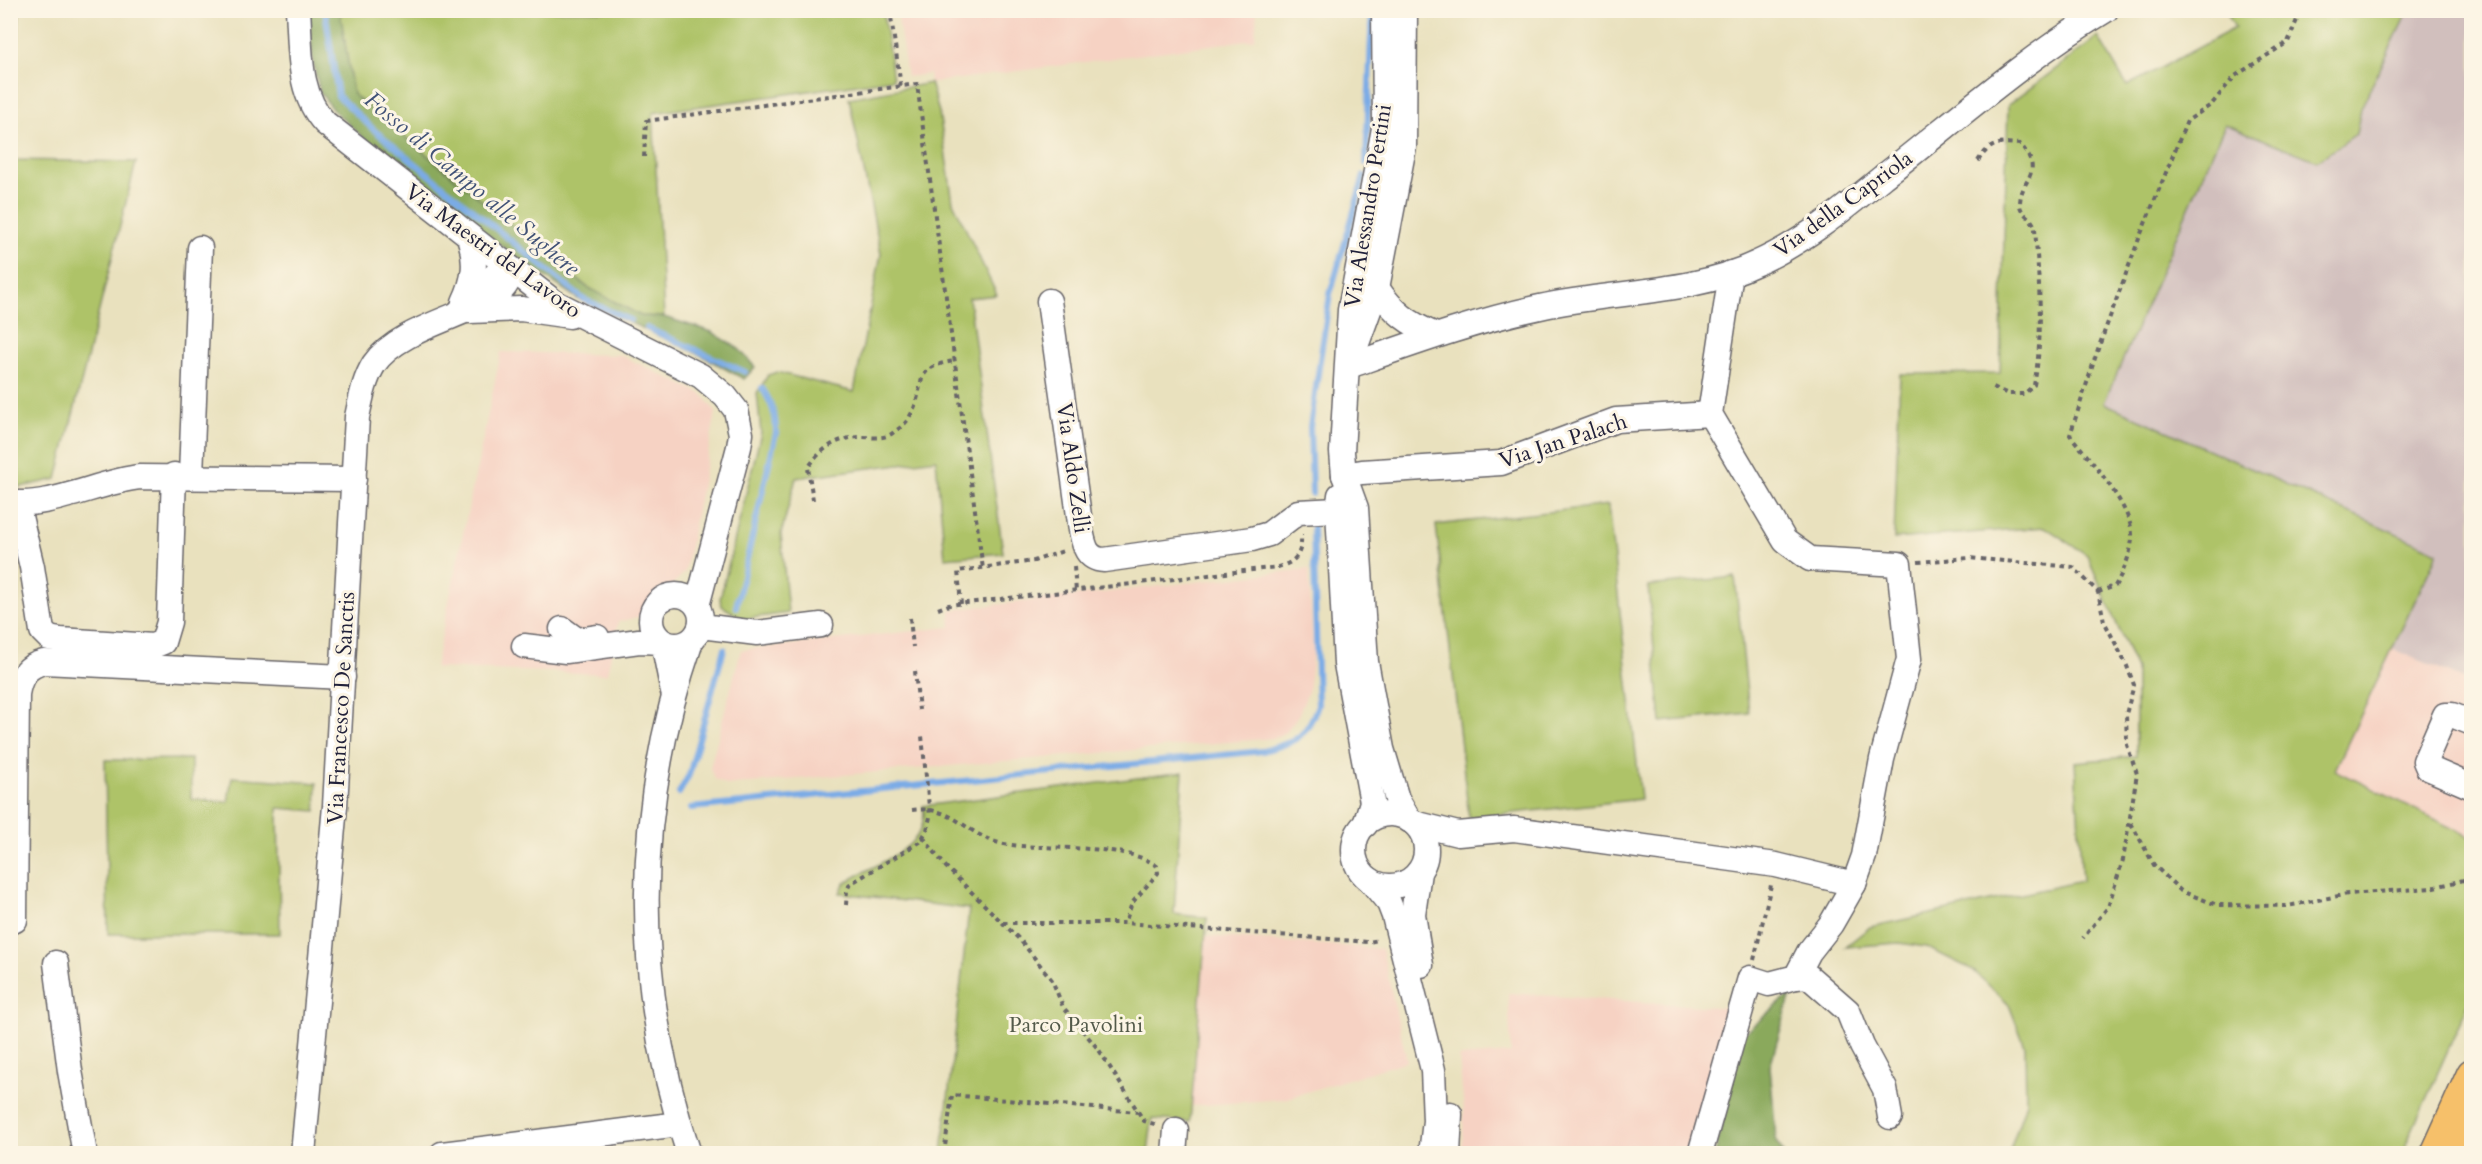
<svg xmlns="http://www.w3.org/2000/svg" width="2482" height="1164" viewBox="0 0 2482 1164" font-family="Cardo,serif">
<style>
.built{fill:#f6d2c3}
.industrial{fill:#d1bfbd}
.green{fill:#aec367;stroke:#687251;stroke-width:1.5}
.forest{fill:#8aa95c;stroke:#56664c;stroke-width:1.5}
.lines{fill:none;stroke-linecap:round;stroke-linejoin:round}
.stream{stroke:#7aabe6;stroke-width:6}
.minor-casing{stroke:#686569;stroke-width:27}
.major-casing{stroke:#686569;stroke-width:33}
.path{stroke:#686569;stroke-width:4;stroke-dasharray:4.5 4.5;stroke-linecap:butt}
.minor{stroke:#fff;stroke-width:24}
.major{stroke:#f6c06b;stroke-width:30}
.labels{text-anchor:middle;dominant-baseline:central;stroke-width:6;stroke-linejoin:round;paint-order:stroke}
.street-label{font-size:22px;fill:#22223b;stroke:#fcf5e5}
.park-label{font-size:22px;fill:#535a4a;stroke:#fcf5e5}
.water-label{font-size:24px;font-style:italic;fill:#415277;stroke:#fcf5e5}
</style>
<rect width="100%" height="100%" fill="#fcf5e5"/>
<filter id="ink" filterUnits="userSpaceOnUse"><feTurbulence type="fractalNoise" baseFrequency=".0167" numOctaves="2"/><feDisplacementMap in="SourceGraphic" scale="12" xChannelSelector="R" yChannelSelector="G"/><feConvolveMatrix kernelMatrix="1 2 1 2 8 2 1 2 1" color-interpolation-filters="sRGB"/></filter>
<filter id="wash" filterUnits="userSpaceOnUse"><feTurbulence type="fractalNoise" baseFrequency=".008" numOctaves="4" result="noise"/><feDisplacementMap in="SourceGraphic" scale="24" xChannelSelector="R" yChannelSelector="G"/><feGaussianBlur stdDeviation="1.35" result="paint"/><feColorMatrix in="noise" values="0 0 0 0 0 0 0 0 0 0 0 0 0 0 0 0 0 1.4 0 .05"/><feComposite in="paint" operator="in"/></filter>
<g filter="url(#wash)">
<rect width="100%" height="100%" fill="#e9e1be"/>
<g class="built">
<path d="M 897,11 L 897,10 L 1257,11 L 1255,39 L 930,83 L 929,74 L 907,77 Z"/>
<path d="M 501,352 L 620,355 L 702,394 L 716,412 L 685,572 L 641,616 L 618,622 L 607,674 L 435,668 Z"/>
<path d="M 1309,569 L 1313,653 L 1308,692 L 1299,714 L 1287,731 L 1275,738 L 727,785 L 715,779 L 710,768 L 741,650 L 951,627 L 950,610 Z"/>
<path d="M 2391,648 L 2471,682 L 2471,837 L 2335,770 Z"/>
<path d="M 1206,936 L 1382,949 L 1407,1061 L 1284,1099 L 1190,1106 Z"/>
<path d="M 1508,993 L 1731,1008 L 1693,1153 L 1462,1153 L 1464,1111 L 1459,1057 L 1511,1053 Z"/>
</g>
<path class="industrial" d="M 2408,11 L 2471,11 L 2471,682 L 2391,648 L 2438,552 L 2103,403 L 2225,123 L 2356,134 L 2361,108 Z"/>
<g class="green">
<path d="M 19,11 L 11,160 L 136,162 L 57,479 L 11,489 L 10,11 Z"/>
<path d="M 340,11 L 883,11 L 893,79 L 653,113 L 664,317 L 641,316 L 587,287 L 353,94 Z"/>
<path d="M 2226,11 L 2408,11 L 2361,108 L 2356,134 L 2317,161 L 2225,124 L 2104,403 L 2438,552 L 2335,770 L 2471,837 L 2471,998 L 2402,1153 L 2009,1153 L 2026,1103 L 2025,1046 L 2009,1005 L 1973,970 L 1926,947 L 1899,943 L 1845,947 L 1870,927 L 2082,881 L 2075,762 L 2136,756 L 2136,669 L 2087,555 L 2045,527 L 1894,539 L 1900,374 L 2000,373 L 2008,105 L 2098,37 L 2127,86 L 2235,28 Z"/>
<path d="M 930,83 L 939,112 L 953,202 L 997,295 L 969,298 L 1003,553 L 945,558 L 936,459 L 796,478 L 781,534 L 788,613 L 743,619 L 722,606 L 720,599 L 761,433 L 757,393 L 768,375 L 777,372 L 854,392 L 881,254 L 849,98 Z"/>
<path d="M 1608,505 L 1641,799 L 1469,818 L 1436,525 Z"/>
<path d="M 1735,577 L 1749,713 L 1661,722 L 1648,586 Z"/>
<path d="M 191,759 L 191,799 L 228,802 L 232,777 L 317,783 L 316,811 L 278,808 L 280,934 L 108,934 L 105,760 Z"/>
<path d="M 1183,772 L 1174,914 L 1207,918 L 1190,1122 L 1152,1119 L 1148,1153 L 942,1153 L 969,909 L 840,893 L 844,884 C 872,863 932,850 923,806 Z"/>
</g>
<g class="forest">
<path d="M 309,11 L 340,11 L 353,94 L 587,287 L 641,316 L 664,317 L 712,332 L 739,349 L 755,367 L 744,379 L 699,354 L 578,299 L 511,253 L 363,137 L 332,109 L 320,92 L 313,63 Z"/>
<path d="M 1791,994 L 1770,1066 L 1776,1139 L 1783,1153 L 1715,1154 L 1742,1035 Z"/>
</g>
<g class="lines">
<g class="stream">
<path d="M 325,10 L 338,96 L 374,130 L 583,299 L 630,320"/>
<path d="M 1366,163 L 1372,10"/>
<path d="M 647,328 L 745,372"/>
<path d="M 1312,494 L 1310,427 L 1330,294 L 1364,176"/>
<path d="M 736,607 L 776,433 C 776,415 772,403 762,388"/>
<path d="M 679,793 L 689,775 L 724,649"/>
<path d="M 691,808 L 1263,751 C 1297,741 1305,739 1318,705 L 1313,526"/>
</g>
</g>
</g>
<g filter="url(#ink)">
<g class="lines">
<defs>
<g id="minor">
<path d="M 298,10 C 301,50 297,93 325,123 L 554,302 L 701,376 L 725,396 L 736,410 L 741,434 L 739,447 L 697,606"/>
<path d="M 1384,10 L 1385,123 L 1350,310 L 1342,452 L 1344,475 L 1356,508 L 1366,662 L 1382,749 L 1397,799 L 1409,820"/>
<path d="M 1377,288 C 1393,312 1409,324 1436,335"/>
<path d="M 1049,301 L 1081,530 C 1084,545 1086,559 1104,560 L 1252,539 L 1269,534 L 1298,512 L 1338,510"/>
<path d="M 464,302 C 475,279 477,261 469,237"/>
<path d="M 470,311 L 521,309 L 570,316"/>
<path d="M 1355,349 L 1377,288 L 1404,147 L 1405,10"/>
<path d="M 1349,366 C 1412,344 1475,321 1540,307 C 1610,291 1693,294 1757,263 C 1804,242 1845,208 1884,176 C 1956,120 2027,57 2106,10"/>
<path d="M 191,475 L 200,248"/>
<path d="M 1344,475 L 1362,472 L 1501,463 L 1616,420 L 1710,414"/>
<path d="M 1340,495 L 1338,510 L 1346,664 L 1372,802 L 1365,825"/>
<path d="M 10,502 C 46,509 101,481 140,477 L 354,479"/>
<path d="M 17,504 L 32,567 L 42,631 L 49,638 L 60,640 L 153,646 L 163,642 L 169,622 L 174,475"/>
<circle cx="676" cy="620" r="25"/>
<path d="M 701,626 L 757,633 L 821,625"/>
<path d="M 562,629 L 577,640 L 597,637"/>
<path d="M 524,646 L 566,651 L 639,641 L 663,642 L 673,692"/>
<path d="M 2472,723 L 2452,715 L 2445,715 L 2425,761 L 2428,768 L 2472,787"/>
<circle cx="1390" cy="850" r="36"/>
<path d="M 1414,823 L 1458,834 L 1514,829 L 1776,865 L 1854,884"/>
<path d="M 1419,872 L 1413,914 L 1421,965"/>
<path d="M 1370,880 L 1389,903 L 1394,916 L 1433,1070 L 1435,1121 L 1431,1154"/>
<path d="M 15,920 L 17,694 C 20,677 26,666 44,662 L 343,677"/>
<path d="M 56,963 L 70,1071 L 85,1154"/>
<path d="M 1796,977 L 1808,976 L 1848,1011 L 1862,1046 L 1885,1089 L 1890,1117"/>
<path d="M 303,1154 L 335,806 L 357,417 C 361,399 364,380 374,364 C 403,322 491,313 507,283 C 509,280 509,274 510,270 L 497,273 L 459,312"/>
<path d="M 442,1154 L 679,1124"/>
<path d="M 689,1154 C 632,983 633,810 691,641"/>
<path d="M 1174,1154 L 1176,1130"/>
<path d="M 1448,1154 L 1450,1114"/>
<path d="M 1700,1154 L 1750,978 L 1769,984 L 1796,977 L 1809,952 L 1831,924 L 1854,884 L 1864,856 L 1882,759 L 1909,659 L 1899,564 L 1810,559 L 1785,541 L 1710,414 L 1731,273"/>
</g>
<g id="major">
<path d="M 2436,1154 L 2472,1074"/>
<path d="M 2465,1154 L 2472,1138"/>
</g>
</defs>
<use href="#minor" class="minor-casing"/>
<use href="#major" class="major-casing"/>
<g class="path">
<path d="M 890,10 L 901,87"/>
<path d="M 644,157 L 646,121 L 917,84 L 983,569"/>
<path d="M 1978,161 C 1990,143 1998,142 2020,144 C 2046,174 2021,177 2020,203 C 2019,215 2034,217 2035,229 C 2039,281 2044,334 2034,385 L 2024,394 L 2008,394 L 1993,387"/>
<path d="M 813,500 L 808,468 C 821,448 838,437 862,437 C 873,437 885,440 894,432 C 900,428 907,423 910,416 C 928,386 908,367 956,361"/>
<path d="M 1918,562 L 1969,558 L 2073,567 L 2098,592 L 2104,621 L 2127,666 L 2134,685 L 2126,714 L 2127,745 L 2137,774 L 2123,860 L 2108,907 L 2083,938"/>
<path d="M 1074,567 L 1076,591"/>
<path d="M 2098,592 L 2115,586 C 2123,572 2131,555 2132,538 C 2134,508 2089,459 2070,435 L 2098,349 L 2140,236 L 2187,121 L 2211,105 L 2235,76 L 2288,42 L 2301,10"/>
<path d="M 961,604 L 958,571 L 1034,561 L 1066,550"/>
<path d="M 938,609 L 949,605 L 1278,567 C 1297,562 1302,553 1301,534"/>
<path d="M 910,618 L 913,647"/>
<path d="M 915,671 L 919,710"/>
<path d="M 912,810 C 956,805 966,837 1004,844 C 1045,851 1125,842 1157,866 L 1158,873 L 1132,903 L 1125,923"/>
<path d="M 2131,823 L 2154,865 L 2181,891 L 2217,905 L 2288,906 L 2348,894 L 2431,888 L 2472,878"/>
<path d="M 923,837 L 946,867 L 1021,941 L 1052,980 L 1063,1007 L 1099,1050 L 1144,1121 L 1158,1125"/>
<path d="M 846,905 L 847,890 L 850,884 L 920,842 L 927,830 L 930,817 L 922,736"/>
<path d="M 1003,923 L 1125,923 L 1368,942 L 1379,940"/>
<path d="M 1754,960 L 1771,885"/>
<path d="M 944,1154 L 952,1095 L 1137,1112"/>
</g>
<use href="#minor" class="minor"/>
<use href="#major" class="major"/>
</g>
</g>
<g class="labels">
<g class="street-label">
<text transform="translate(1843 204) rotate(-36)">Via della Capriola</text>
<text transform="translate(1368 206) rotate(-81)">Via Alessandro Pertini</text>
<text transform="translate(493 251) rotate(36)">Via Maestri del Lavoro</text>
<text transform="translate(1563 441) rotate(-18)">Via Jan Palach</text>
<text transform="translate(1073 468) rotate(82)">Via Aldo Zelli</text>
<text transform="translate(341 708) rotate(-87)">Via Francesco De Sanctis</text>
</g>
<g class="park-label">
<text x="1076" y="1025">Parco Pavolini</text>
</g>
<g class="water-label">
<text transform="translate(472 184) rotate(40)">Fosso di Campo alle Sughere</text>
</g>
</g>
<rect width="2482" height="1164" fill="none" stroke="#fcf5e5" stroke-width="36"/>
</svg>
